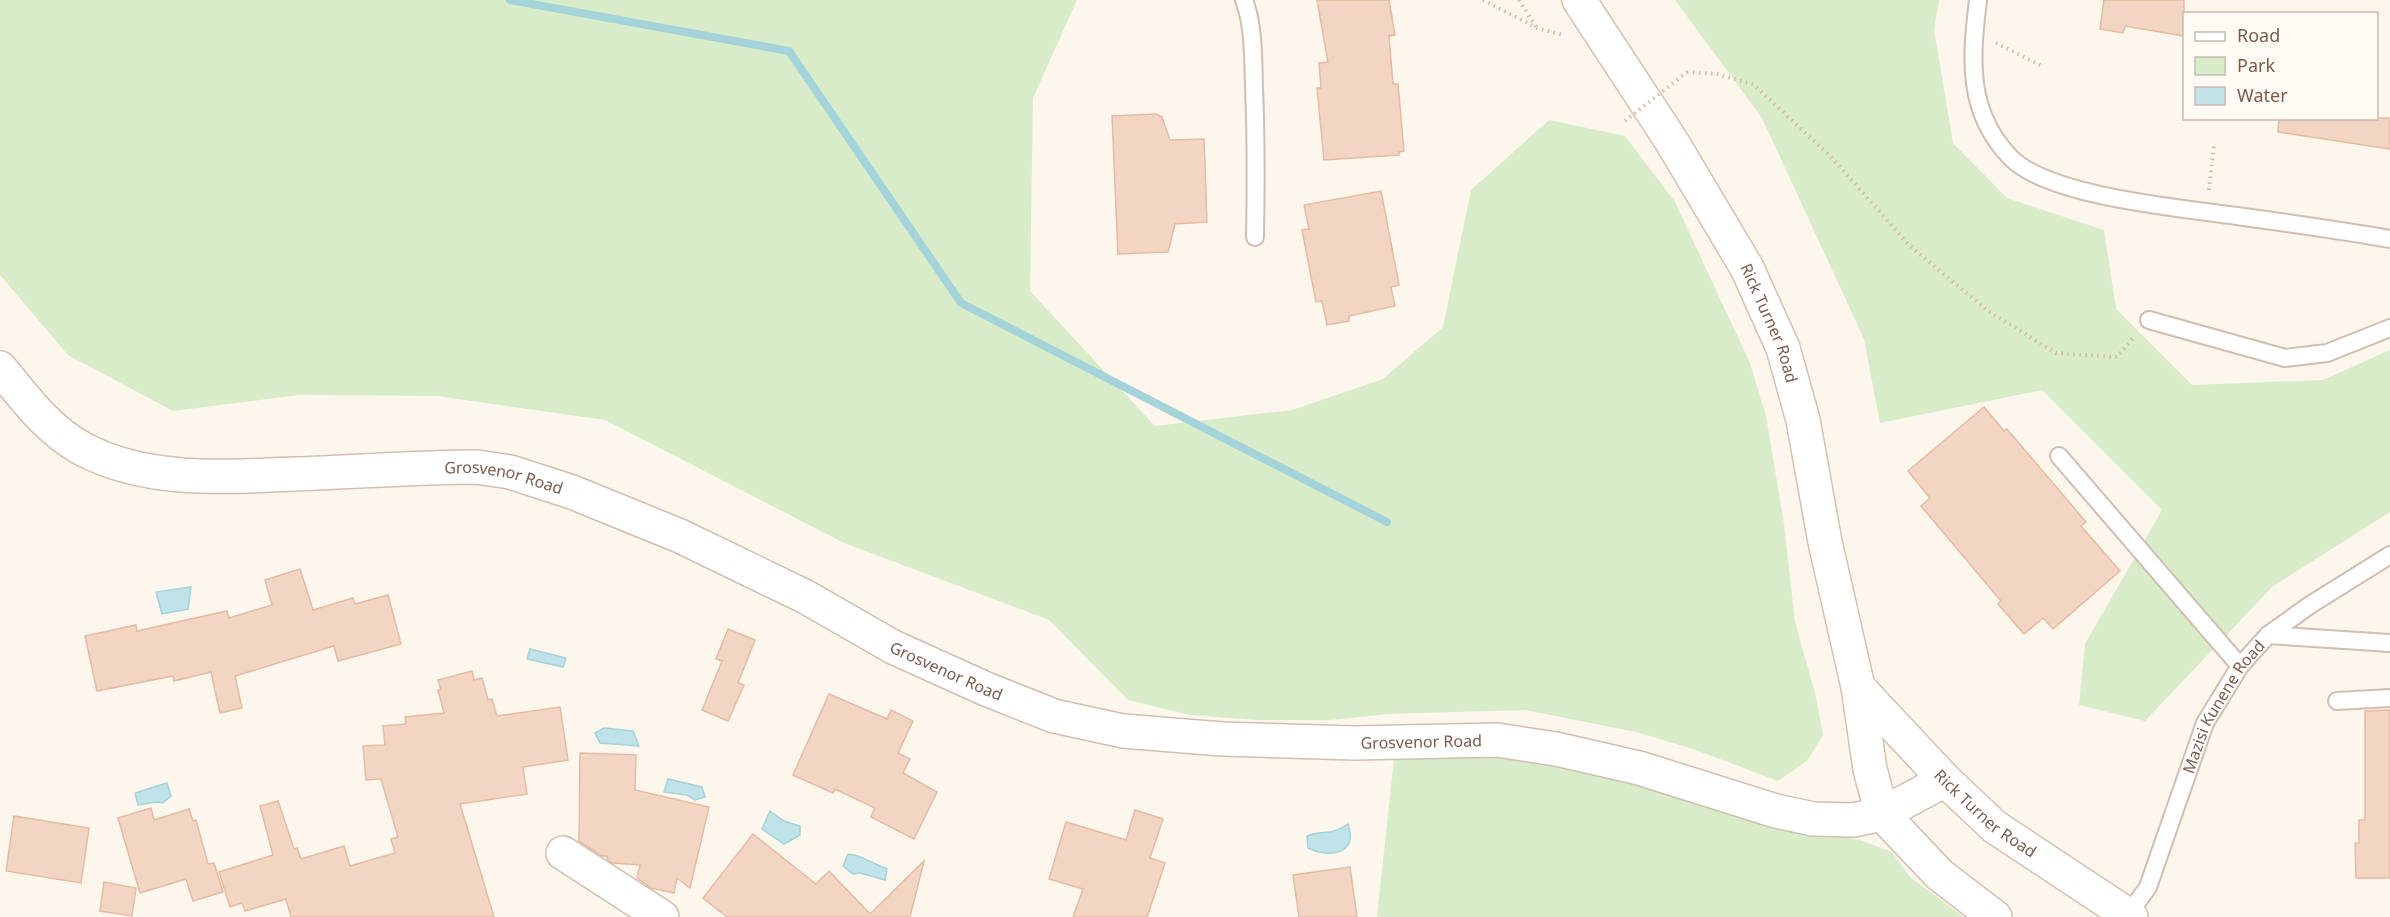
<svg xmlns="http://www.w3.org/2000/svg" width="2390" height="917" viewBox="0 0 2390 917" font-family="'Noto Sans',sans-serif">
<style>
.green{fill:#d8ecc9}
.water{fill:#bfe3e8;stroke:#a5d3da;stroke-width:1.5}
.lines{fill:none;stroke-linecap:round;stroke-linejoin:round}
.stream{stroke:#a5d3da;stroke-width:8}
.building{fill:#f3d5c3;stroke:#e6bba3;stroke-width:1.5}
.service-casing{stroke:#d1beb0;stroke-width:20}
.minor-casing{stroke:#d1beb0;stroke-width:36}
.secondary-casing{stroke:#d6c0b0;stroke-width:36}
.path{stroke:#d9b8a5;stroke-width:4;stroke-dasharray:1.5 4.5;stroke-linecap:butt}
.service{stroke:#fff;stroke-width:16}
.minor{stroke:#fff;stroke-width:33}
.secondary{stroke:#fff;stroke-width:33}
.path-bridge{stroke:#d9b8a5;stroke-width:4;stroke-dasharray:1.5 4.5;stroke-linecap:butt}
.labels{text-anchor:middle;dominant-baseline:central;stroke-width:6;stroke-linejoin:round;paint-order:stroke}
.street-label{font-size:16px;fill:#7a5c4d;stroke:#fffaf3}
</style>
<rect width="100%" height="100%" fill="#fdf6ec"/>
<g class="green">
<path d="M 0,0 L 1077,0 L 1033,98 L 1030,291 L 1155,426 L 1292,410 L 1383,379 L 1443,327 L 1471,190 L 1549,120 L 1625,136 L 1675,202 L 1750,363 L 1766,416 L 1784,524 L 1795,622 L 1816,697 L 1823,735 L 1807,761 L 1778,781 L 1696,750 L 1636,732 L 1525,710 L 1388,714 L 1331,720 L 1257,720 L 1190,715 L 1128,700 L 1049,620 L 844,543 L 605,420 L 437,396 L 299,395 L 173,411 L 68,355 L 0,275 Z"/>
<path d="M 1675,0 L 1939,0 L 1934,30 L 1953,143 L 2007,198 L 2104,230 L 2116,309 L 2192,385 L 2323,380 L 2390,350 L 2390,512 L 2272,587 L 2145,721 L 2079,705 L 2085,644 L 2162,510 L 2042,390 L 1880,423 L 1864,339 L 1762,118 Z"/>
<path d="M 1430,755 L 1477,755 L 1540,759 L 1594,775 L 1726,809 L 1833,835 L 1860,840 L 1892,852 L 1910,877 L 1964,917 L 1377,917 L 1394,759 Z"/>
</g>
<g class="water">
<path d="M 191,587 L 188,609 L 162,614 L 156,592 Z"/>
<path d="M 530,649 L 566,658 L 563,667 L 527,659 Z"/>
<path d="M 604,728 L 633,731 L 639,746 L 600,743 L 595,733 Z"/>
<path d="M 668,779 L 702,787 L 705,797 L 695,800 L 687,795 L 664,792 Z"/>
<path d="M 167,783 L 171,796 L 163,803 L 157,802 L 138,805 L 135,793 Z"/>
<path d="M 770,811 L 784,821 L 800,826 L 800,835 L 784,844 L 762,829 Z"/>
<path d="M 1348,824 C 1359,854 1329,859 1308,848 L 1307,836 C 1323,829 1329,837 1348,824 Z"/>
<path d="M 848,854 L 858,856 L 887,869 L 885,880 L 860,873 L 853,874 L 843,866 Z"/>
</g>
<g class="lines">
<path class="stream" d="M 510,0 L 789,51 L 961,303 L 1387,522"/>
</g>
<g class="building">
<path d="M 1317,0 L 1389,0 L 1395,35 L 1389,36 L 1393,84 L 1398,84 L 1404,151 L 1399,152 L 1399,155 L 1324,160 L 1317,88 L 1321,88 L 1319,63 L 1328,62 Z"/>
<path d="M 2104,0 L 2184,0 L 2184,36 L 2125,26 L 2123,33 L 2100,29 Z"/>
<path d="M 1156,114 L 1162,117 L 1170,140 L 1204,139 L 1207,222 L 1175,224 L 1168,252 L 1118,254 L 1112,116 Z"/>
<path d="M 2279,118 L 2390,118 L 2390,149 L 2278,132 Z"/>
<path d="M 1381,191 L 1399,285 L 1391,287 L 1395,306 L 1349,316 L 1349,321 L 1327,325 L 1322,301 L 1316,302 L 1302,230 L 1309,229 L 1304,205 Z"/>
<path d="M 1984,407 L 2004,431 L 2007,429 L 2086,522 L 2081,526 L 2120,571 L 2053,629 L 2043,618 L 2024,634 L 1998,604 L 2001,601 L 1921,506 L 1930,498 L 1908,471 Z"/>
<path d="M 300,569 L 313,610 L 353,598 L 355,604 L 388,595 L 401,644 L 338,661 L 334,646 L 235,676 L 242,708 L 220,713 L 211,672 L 174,681 L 173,676 L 97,691 L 85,636 L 136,625 L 137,631 L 227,611 L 229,618 L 272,605 L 265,580 Z"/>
<path d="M 728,629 L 755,640 L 738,683 L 744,685 L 728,721 L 702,710 L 722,661 L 716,659 Z"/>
<path d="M 472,671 L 474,680 L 482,678 L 488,700 L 492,699 L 497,716 L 560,707 L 568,760 L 523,767 L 527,794 L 460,804 L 494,917 L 291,917 L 286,899 L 245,911 L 242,903 L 230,907 L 219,872 L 273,855 L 260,806 L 278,801 L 294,849 L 297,848 L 301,859 L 344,846 L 350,866 L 395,853 L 391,839 L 398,837 L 381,779 L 366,780 L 363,746 L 385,745 L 383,726 L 406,724 L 405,717 L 444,713 L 438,690 L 441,690 L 438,680 Z"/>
<path d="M 829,694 L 887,719 L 891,710 L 913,721 L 898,753 L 910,759 L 903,773 L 937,792 L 914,839 L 871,817 L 875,808 L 835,789 L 833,793 L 793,775 Z"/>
<path d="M 2390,710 L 2390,878 L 2356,878 L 2355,843 L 2359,843 L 2359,820 L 2365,820 L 2365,711 Z"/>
<path d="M 580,753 L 636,755 L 635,790 L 709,807 L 690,888 L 677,878 L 674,893 L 651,888 L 637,878 L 640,865 L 613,863 L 607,859 L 607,856 L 602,856 L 579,841 Z"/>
<path d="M 151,808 L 154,820 L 189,809 L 193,821 L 196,820 L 208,864 L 214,863 L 223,892 L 193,901 L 186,879 L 140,893 L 118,818 Z"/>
<path d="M 1135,810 L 1163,819 L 1150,858 L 1165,863 L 1147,917 L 1073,917 L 1083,889 L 1049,879 L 1066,822 L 1126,840 Z"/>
<path d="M 14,816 L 89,828 L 81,883 L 6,871 Z"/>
<path d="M 753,834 L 816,884 L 829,871 L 870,914 L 924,861 L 910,917 L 727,917 L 703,898 Z"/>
<path d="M 1350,867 L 1357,917 L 1299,917 L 1293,875 Z"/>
<path d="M 104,882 L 136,888 L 132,916 L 100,911 Z"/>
</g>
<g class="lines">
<defs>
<g id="service">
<path d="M 1244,0 C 1254,27 1253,57 1254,86 C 1256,137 1256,187 1255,237"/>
<path d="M 1978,0 C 1971,58 1966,112 2011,158 C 2050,197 2181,208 2237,216 C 2288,223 2339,230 2390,239"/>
<path d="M 2149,320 L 2285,358 L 2327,353 L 2390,328"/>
<path d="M 2059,456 L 2240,666"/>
<path d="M 2268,635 L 2390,643"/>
<path d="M 2337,701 L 2390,698"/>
<path id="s1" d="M 2128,915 L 2148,887 L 2205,723 L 2240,666 L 2268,635 L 2310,605 L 2390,555"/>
</g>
<g id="minor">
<path id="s2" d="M 0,368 C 24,397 47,429 81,448 C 145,483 224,477 295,474 C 356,472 417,467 477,467 L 510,472 L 572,492 L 680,536 L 806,597 L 893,647 L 986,689 L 1054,716 L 1123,731 L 1222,739 L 1355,743 L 1497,740 L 1556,749 L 1639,768 L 1776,811 L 1813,819 L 1853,820 L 1882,814 L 1945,780"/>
<path d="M 563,853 L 662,917"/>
</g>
<g id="secondary">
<path id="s3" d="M 1579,0 L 1672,142 L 1747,268 L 1783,348 L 1803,420 L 1825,542 L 1858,687 L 1870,769 L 1882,814 L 1940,875 L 1995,917"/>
<path id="s4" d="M 1858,687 L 1945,780 L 1995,827 L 2131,917"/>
</g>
</defs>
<use href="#service" class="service-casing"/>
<use href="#minor" class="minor-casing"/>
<use href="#secondary" class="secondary-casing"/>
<g class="path">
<path d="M 1483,0 L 1537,28 L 1563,35"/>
<path d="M 1519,0 L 1536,27"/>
<path d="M 1996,43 L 2042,66"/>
<path d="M 1687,72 L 1717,74 L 1754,85 L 1831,157 L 1910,246 L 1988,311 L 2056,353 L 2117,357 L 2135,336"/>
<path d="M 2209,190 L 2214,145"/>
</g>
<use href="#service" class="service"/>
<use href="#minor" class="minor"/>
<use href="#secondary" class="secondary"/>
<path class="path-bridge" d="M 1625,121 L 1687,72"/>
</g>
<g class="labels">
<g class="street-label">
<text stroke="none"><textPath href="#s3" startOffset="376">Rick Turner Road</textPath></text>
<text stroke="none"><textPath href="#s2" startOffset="543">Grosvenor Road</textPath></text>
<text stroke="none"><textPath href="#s2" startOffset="1029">Grosvenor Road</textPath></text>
<text stroke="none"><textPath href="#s1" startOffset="231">Mazisi Kunene Road</textPath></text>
<text stroke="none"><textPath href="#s2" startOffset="1515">Grosvenor Road</textPath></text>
<text stroke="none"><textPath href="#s4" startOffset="180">Rick Turner Road</textPath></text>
</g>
</g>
<rect x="2183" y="12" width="195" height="108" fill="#fffaf3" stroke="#cabbb1" stroke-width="1.5"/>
<rect x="2195" y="32" width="30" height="9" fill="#ffffff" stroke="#cabbb1" stroke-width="1.5"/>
<text x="2237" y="42" font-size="18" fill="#7a5c4d">Road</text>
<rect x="2195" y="57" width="30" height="18" fill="#d8ecc9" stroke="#cabbb1" stroke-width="1.5"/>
<text x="2237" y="72" font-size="18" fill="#7a5c4d">Park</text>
<rect x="2195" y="87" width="30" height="18" fill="#bfe3e8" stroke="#cabbb1" stroke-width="1.5"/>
<text x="2237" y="102" font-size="18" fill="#7a5c4d">Water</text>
</svg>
